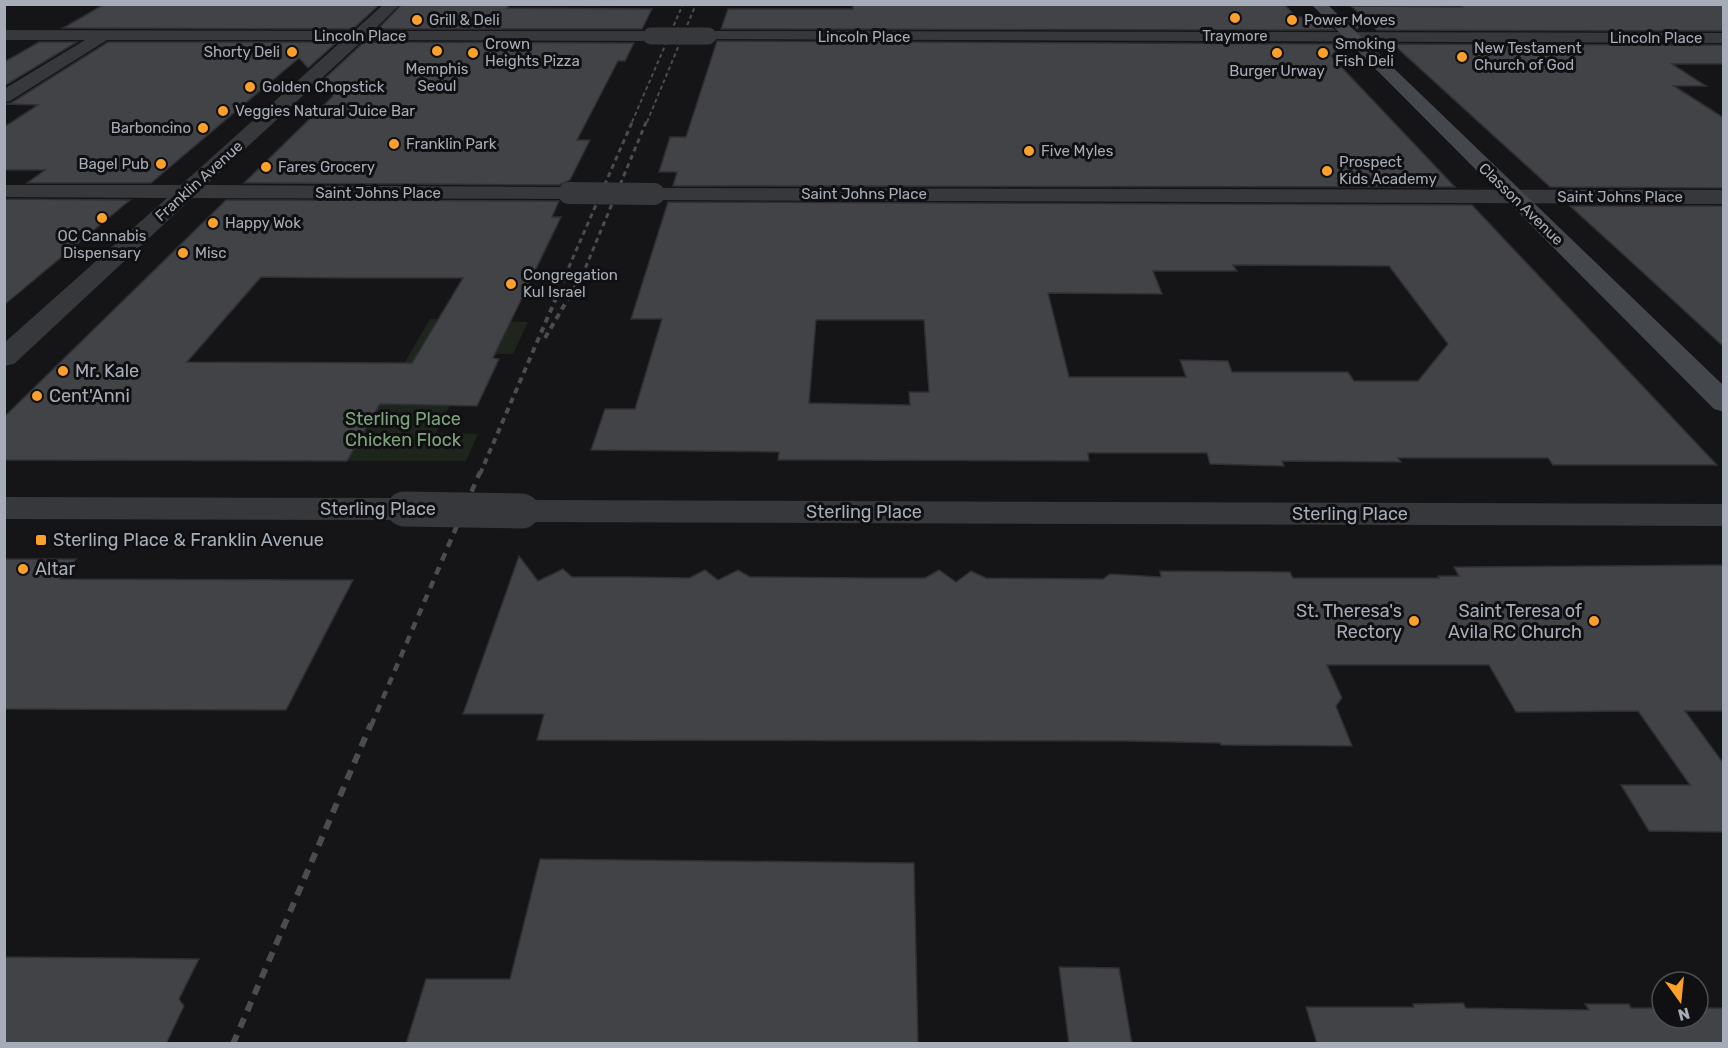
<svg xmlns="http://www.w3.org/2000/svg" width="1728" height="1048" viewBox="0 0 1728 1048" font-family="Rubik,sans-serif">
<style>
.green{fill:#1d251d}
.building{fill:#414347;stroke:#2f2f33;stroke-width:1.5;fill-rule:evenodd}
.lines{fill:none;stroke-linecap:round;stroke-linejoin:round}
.street{fill:#36383c;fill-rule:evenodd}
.secondary{fill:#44474c;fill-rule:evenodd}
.rail-far4{stroke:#494c51;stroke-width:2;stroke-dasharray:4 3;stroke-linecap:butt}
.rail-far3{stroke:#494c51;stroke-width:3;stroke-dasharray:5 4;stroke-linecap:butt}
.rail-far2{stroke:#494c51;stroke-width:4;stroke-dasharray:6 5;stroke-linecap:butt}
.rail-far1{stroke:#494c51;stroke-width:4.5;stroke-dasharray:8 7;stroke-linecap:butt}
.rail{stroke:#494c51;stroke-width:6;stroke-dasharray:10 8;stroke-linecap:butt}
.street-bridge-far2{stroke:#36383c;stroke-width:17}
.street-bridge-far1{stroke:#36383c;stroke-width:22}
.street-bridge{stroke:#36383c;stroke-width:35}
.poi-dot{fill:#fba02a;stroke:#101012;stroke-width:2}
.labels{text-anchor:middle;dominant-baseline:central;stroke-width:6;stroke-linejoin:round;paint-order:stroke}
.far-poi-label{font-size:15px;fill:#a6adb8;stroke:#101012;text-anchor:start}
.far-street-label{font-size:15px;fill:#a6adb8;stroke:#101012}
.poi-label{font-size:18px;fill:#a6adb8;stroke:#101012;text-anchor:start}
.park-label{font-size:18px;fill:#7ea47c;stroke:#101012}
.street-label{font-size:18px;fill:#a6adb8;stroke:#101012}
</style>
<rect width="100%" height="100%" fill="#151517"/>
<path class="green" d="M 430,319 L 528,322 L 513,354 L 476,354 L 436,433 L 478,434 L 466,461 L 347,461 Z"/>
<g class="building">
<path d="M 115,4 L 380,4 L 353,29 L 63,28 L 103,5 Z"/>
<path d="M 402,4 L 510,4 L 507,8 L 652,9 L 642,29 L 378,29 Z"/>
<path d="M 853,4 L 1284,4 L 1296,17 L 1321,17 L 1334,30 L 721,29 L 728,9 L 853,9 Z"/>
<path d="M 1459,4 L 1724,4 L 1724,31 L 1377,30 L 1366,20 L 1357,29 L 1344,17 L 1363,17 L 1351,6 L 1462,7 Z"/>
<path d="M 717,41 L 1343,44 L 1331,56 L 1455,187 L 673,186 L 677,172 L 659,172 L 670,137 L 686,137 Z"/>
<path d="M 39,42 L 77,42 L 4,86 L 4,62 Z"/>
<path d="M 108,42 L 337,42 L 308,68 L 299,58 L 151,183 L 27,183 L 45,170 L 4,170 L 4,127 L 38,105 L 4,104 L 11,103 Z"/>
<path d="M 364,42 L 634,43 L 625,61 L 618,61 L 577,140 L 590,140 L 570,180 L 559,185 L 244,183 L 333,96 L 321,82 Z"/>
<path d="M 1393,44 L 1724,45 L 1724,64 L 1672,64 L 1706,86 L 1674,86 L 1724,118 L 1724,188 L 1550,187 Z"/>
<path d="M 4,199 L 130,200 L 4,305 Z"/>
<path d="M 226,200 L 559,201 L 552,217 L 561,217 L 493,358 L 499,359 L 477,406 L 380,404 L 347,461 L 4,460 L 4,417 ZM 261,277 L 339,278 L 463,278 L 412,363 L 187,362 Z"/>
<path d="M 668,202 L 1472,205 L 1717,465 L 1553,465 L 1548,458 L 1398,458 L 1401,462 L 1282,461 L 1284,466 L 1210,464 L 1207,453 L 1088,453 L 1089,461 L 815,460 L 778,460 L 779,452 L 591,450 L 605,409 L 635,409 L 662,319 L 631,319 ZM 1233,265 L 1389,266 L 1448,344 L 1418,381 L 1354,381 L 1348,372 L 1232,372 L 1228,361 L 1180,360 L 1186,377 L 1069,377 L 1048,293 L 1162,294 L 1153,271 L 1237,271 ZM 816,320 L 924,320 L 929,392 L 909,392 L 910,405 L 809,403 Z"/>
<path d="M 1570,206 L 1724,206 L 1724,347 L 1626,257 Z"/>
<path d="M 519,556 L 538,581 L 563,569 L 572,577 L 631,577 L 689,578 L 705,570 L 718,580 L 738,570 L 750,577 L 867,578 L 925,578 L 939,570 L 956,582 L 971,571 L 986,578 L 1103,579 L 1110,574 L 1161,577 L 1160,571 L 1290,572 L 1293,578 L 1439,578 L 1438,576 L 1459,576 L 1454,567 L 1724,565 L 1724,711 L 1685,711 L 1724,764 L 1724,834 L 1722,832 L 1649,831 L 1621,785 L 1690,785 L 1638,711 L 1516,712 L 1489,665 L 1327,665 L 1342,698 L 1336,706 L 1352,746 L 1221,745 L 1220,743 L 1125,741 L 537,740 L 544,714 L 463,714 Z"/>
<path d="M 4,559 L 76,559 L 60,579 L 353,580 L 286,710 L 4,709 Z"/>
<path d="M 540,859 L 914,863 L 918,1044 L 406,1044 L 426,979 L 510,979 Z"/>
<path d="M 4,957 L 130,958 L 199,959 L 179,999 L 184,1006 L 166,1044 L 4,1044 Z"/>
<path d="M 1059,967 L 1119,968 L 1132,1044 L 1069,1044 Z"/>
<path d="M 1463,1003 L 1466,1008 L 1589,1010 L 1585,1004 L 1629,1004 L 1631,1008 L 1662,1008 L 1662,1018 L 1698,1018 L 1698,1008 L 1724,1008 L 1724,1044 L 1317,1044 L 1306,1007 L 1414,1007 L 1413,1004 Z"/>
</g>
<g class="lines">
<g class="street">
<path d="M 384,4 L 400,4 L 373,31 L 651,31 L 659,36 L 651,41 L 363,40 L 206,185 L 569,187 L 577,188 L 580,193 L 577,198 L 569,199 L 192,198 L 14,364 L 4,366 L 4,343 L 167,198 L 4,197 L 4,185 L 181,185 L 343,40 L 107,40 L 10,101 L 4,102 L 4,89 L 85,40 L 4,40 L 4,30 L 354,31 Z"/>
<path d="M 708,31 L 1724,33 L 1724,43 L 702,39 L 700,36 L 702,33 Z"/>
<path d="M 654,188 L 1724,190 L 1724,204 L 654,200 L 646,199 L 643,194 L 646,189 Z"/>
<path d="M 4,497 L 404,498 L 415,501 L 420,509 L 415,517 L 404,520 L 4,519 Z"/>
<path d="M 522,500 L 1724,504 L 1724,526 L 522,522 L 510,519 L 506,511 L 510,503 Z"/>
</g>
<path class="secondary" d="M 1311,4 L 1327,4 L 1724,386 L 1724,412 L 1714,409 Z"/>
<g class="rail-far4">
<path d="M 632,122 L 683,4"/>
<path d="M 647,122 L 696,4"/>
</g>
<g class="rail-far3">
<path d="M 565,276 L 633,120"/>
<path d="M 582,276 L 647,120"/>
</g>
<g class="rail-far2">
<path d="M 545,338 L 582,275"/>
<path d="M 480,474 L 566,275"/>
</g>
<path class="rail-far1" d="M 371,726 L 480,472"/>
<path class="rail" d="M 233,1044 L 371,724"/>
<path class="street-bridge-far2" d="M 651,36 L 708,36"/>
<path class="street-bridge-far1" d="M 569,193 L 654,194"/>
<path class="street-bridge" d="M 404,509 L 522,511"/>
</g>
<g class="poi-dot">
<circle cx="1235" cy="18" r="6"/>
<circle cx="417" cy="20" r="6"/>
<circle cx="1292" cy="20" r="6"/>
<circle cx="437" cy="51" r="6"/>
<circle cx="292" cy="52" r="6"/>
<circle cx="473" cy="53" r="6"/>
<circle cx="1277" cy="53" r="6"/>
<circle cx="1323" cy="53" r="6"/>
<circle cx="1462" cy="57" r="6"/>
<circle cx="250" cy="87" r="6"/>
<circle cx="223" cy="111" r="6"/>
<circle cx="203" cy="128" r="6"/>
<circle cx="394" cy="144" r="6"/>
<circle cx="1029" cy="151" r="6"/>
<circle cx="161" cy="164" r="6"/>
<circle cx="266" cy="167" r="6"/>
<circle cx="1327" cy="171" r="6"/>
<circle cx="102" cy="218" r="6"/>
<circle cx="213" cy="223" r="6"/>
<circle cx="183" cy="253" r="6"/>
<circle cx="511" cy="284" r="6"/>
<circle cx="63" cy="371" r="6"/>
<circle cx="37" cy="396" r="6"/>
<rect x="35" y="534" width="12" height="12" rx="3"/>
<circle cx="23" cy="569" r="6"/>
<circle cx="1414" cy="621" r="6"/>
<circle cx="1594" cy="621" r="6"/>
</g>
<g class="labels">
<g class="far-poi-label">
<text x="429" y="20">Grill &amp; Deli</text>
<text x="1304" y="20">Power Moves</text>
<text x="1235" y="36" text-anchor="middle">Traymore</text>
<text x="485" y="44">Crown<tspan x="485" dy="17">Heights Pizza</tspan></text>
<text x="1335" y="44">Smoking<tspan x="1335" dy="17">Fish Deli</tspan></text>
<text x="1474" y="48">New Testament<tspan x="1474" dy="17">Church of God</tspan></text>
<text x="280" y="52" text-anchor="end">Shorty Deli</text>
<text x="437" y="69" text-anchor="middle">Memphis<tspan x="437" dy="17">Seoul</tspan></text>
<text x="1277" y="71" text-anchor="middle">Burger Urway</text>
<text x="262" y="87">Golden Chopstick</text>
<text x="235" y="111">Veggies Natural Juice Bar</text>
<text x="191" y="128" text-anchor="end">Barboncino</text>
<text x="406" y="144">Franklin Park</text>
<text x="1041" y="151">Five Myles</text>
<text x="1339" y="162">Prospect<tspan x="1339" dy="17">Kids Academy</tspan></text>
<text x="149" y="164" text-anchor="end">Bagel Pub</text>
<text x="278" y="167">Fares Grocery</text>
<text x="225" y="223">Happy Wok</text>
<text x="102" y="236" text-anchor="middle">OC Cannabis<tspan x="102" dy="17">Dispensary</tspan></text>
<text x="195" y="253">Misc</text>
<text x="523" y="275">Congregation<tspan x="523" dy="17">Kul Israel</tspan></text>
</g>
<g class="far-street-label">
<text x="360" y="36">Lincoln Place</text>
<text x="864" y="37">Lincoln Place</text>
<text x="1656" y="38">Lincoln Place</text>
<text transform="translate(199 181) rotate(-42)">Franklin Avenue</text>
<text x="378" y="193">Saint Johns Place</text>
<text x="864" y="194">Saint Johns Place</text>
<text x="1620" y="197">Saint Johns Place</text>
<text transform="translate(1521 204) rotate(44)">Classon Avenue</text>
</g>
<g class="poi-label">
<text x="75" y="371">Mr. Kale</text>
<text x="49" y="396">Cent'Anni</text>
<text x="53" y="540">Sterling Place &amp; Franklin Avenue</text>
<text x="35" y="569">Altar</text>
<text x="1402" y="611" text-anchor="end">St. Theresa's<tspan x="1402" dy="21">Rectory</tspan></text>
<text x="1582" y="611" text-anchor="end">Saint Teresa of<tspan x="1582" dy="21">Avila RC Church</tspan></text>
</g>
<g class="park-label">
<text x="403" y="419">Sterling Place<tspan x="403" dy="21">Chicken Flock</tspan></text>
</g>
<g class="street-label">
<text x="378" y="509">Sterling Place</text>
<text x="864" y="512">Sterling Place</text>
<text x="1350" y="514">Sterling Place</text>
</g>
</g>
<rect width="1728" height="1048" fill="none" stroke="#a6adb8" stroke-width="12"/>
<g transform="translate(1680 1000) rotate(165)"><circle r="28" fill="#101012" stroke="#4c4f54" stroke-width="1.5"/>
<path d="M0-4.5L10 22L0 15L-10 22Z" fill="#fba02a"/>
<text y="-9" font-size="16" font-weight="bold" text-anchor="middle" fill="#a6adb8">N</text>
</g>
</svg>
